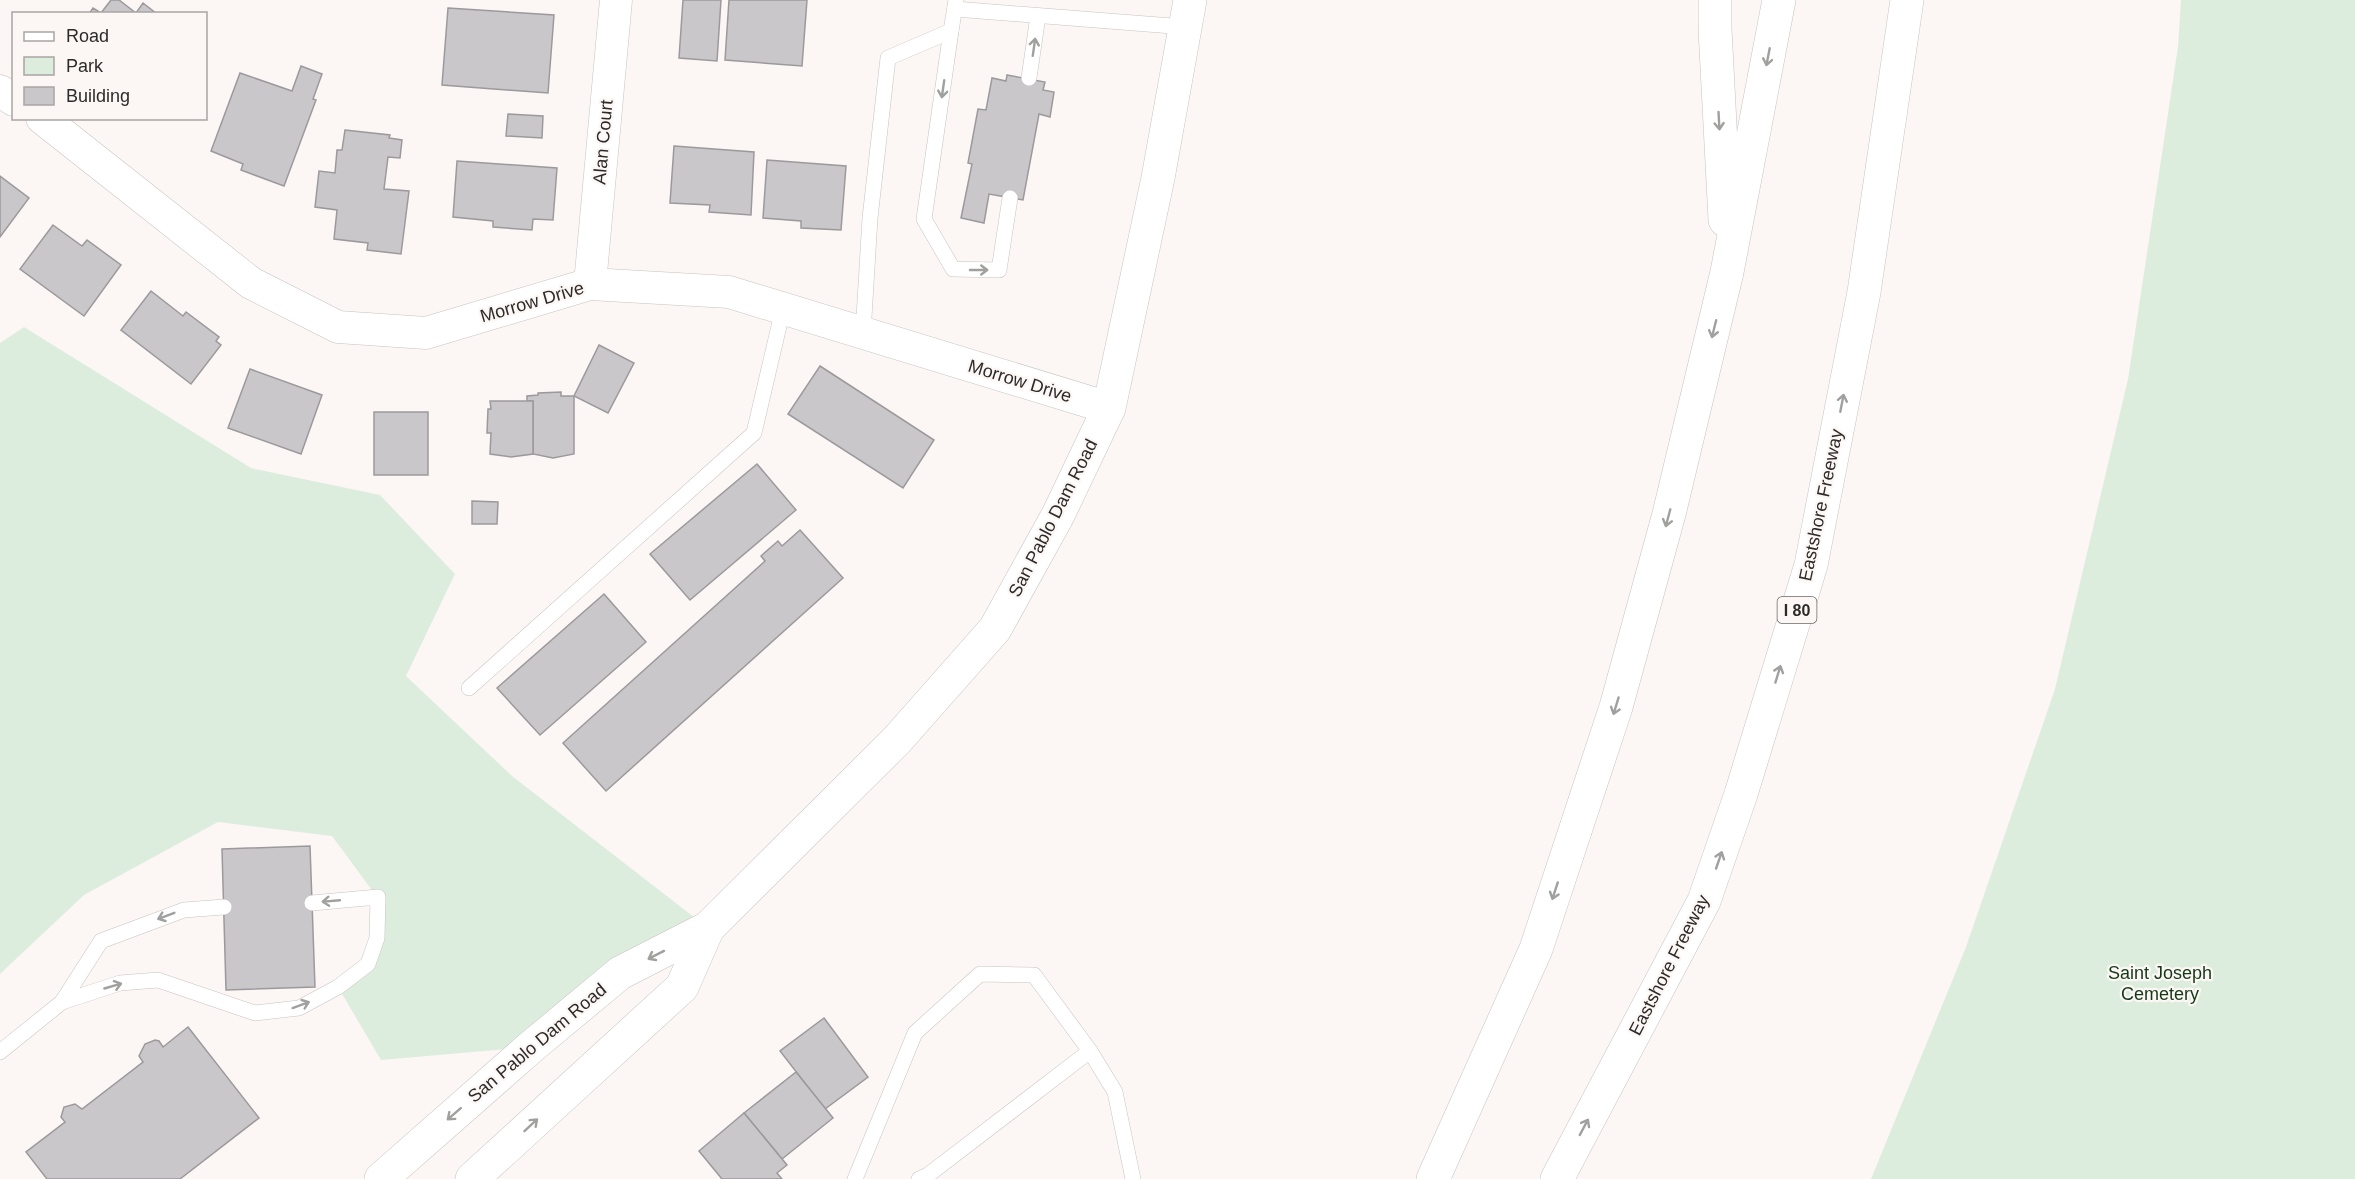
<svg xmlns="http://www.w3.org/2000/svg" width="2355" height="1179" viewBox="0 0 2355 1179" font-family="Helvetica,sans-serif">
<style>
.green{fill:#ddeddd}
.building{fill:#cac7cb;stroke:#9c999d;stroke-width:1.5}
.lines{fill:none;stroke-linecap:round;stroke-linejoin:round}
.lane-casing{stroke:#c8c3c1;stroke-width:16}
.street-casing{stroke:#c8c3c1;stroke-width:33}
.primary-casing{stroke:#c8c3c1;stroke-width:34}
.highway-casing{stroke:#c8c3c1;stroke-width:34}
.lane{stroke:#fff;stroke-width:15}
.street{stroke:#fff;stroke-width:32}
.primary{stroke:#fff;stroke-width:33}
.highway{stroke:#fff;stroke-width:33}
.oneway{stroke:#a0a09f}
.labels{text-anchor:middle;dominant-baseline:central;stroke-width:4.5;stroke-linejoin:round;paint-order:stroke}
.shield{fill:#fcf7f5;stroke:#6b6867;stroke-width:1.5}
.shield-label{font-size:16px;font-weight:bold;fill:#2d2b2a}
.street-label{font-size:18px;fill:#2d2b2a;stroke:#fcf7f5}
.park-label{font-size:18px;fill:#133917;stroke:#fcf7f5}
</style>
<rect width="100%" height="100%" fill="#fcf7f5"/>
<g class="green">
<path d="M 2181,0 L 2355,0 L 2355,1179 L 1871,1179 L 1966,947 L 2055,689 L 2128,379 L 2178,47 Z"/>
<path d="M 24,327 L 251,468 L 380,495 L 455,574 L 406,676 L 512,776 L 708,928 L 531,1047 L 381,1060 L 338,987 L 368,964 L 377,897 L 332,836 L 218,822 L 84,895 L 0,974 L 0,343 Z"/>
</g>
<g class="building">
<path d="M 111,0 L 119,0 L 136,13 L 143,3 L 157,14 L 89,14 L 93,8 L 101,13 Z"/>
<path d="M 683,0 L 721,0 L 717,61 L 679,58 Z"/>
<path d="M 729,0 L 807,0 L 802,66 L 725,60 Z"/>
<path d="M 448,8 L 554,15 L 548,93 L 442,85 Z"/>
<path d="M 301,66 L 322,74 L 313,99 L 316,100 L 284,186 L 241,170 L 243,164 L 211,151 L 240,73 L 292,91 Z"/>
<path d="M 1007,75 L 1045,82 L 1043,90 L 1054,92 L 1050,117 L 1039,114 L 1023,200 L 989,194 L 984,223 L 961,218 L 972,164 L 968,163 L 978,109 L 986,110 L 992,78 L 1006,81 Z"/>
<path d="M 508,114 L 543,116 L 542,138 L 506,136 Z"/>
<path d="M 345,130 L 390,135 L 389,138 L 402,140 L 400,158 L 388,157 L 384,189 L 409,191 L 401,254 L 367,250 L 368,243 L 334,239 L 337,210 L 315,207 L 319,171 L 335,173 L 337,150 L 342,150 Z"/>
<path d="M 674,146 L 754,152 L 751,215 L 709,212 L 710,205 L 670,203 Z"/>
<path d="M 767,160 L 846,166 L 841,230 L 801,228 L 801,221 L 763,218 Z"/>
<path d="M 457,161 L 557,168 L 553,220 L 533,219 L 532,230 L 493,227 L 493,221 L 453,217 Z"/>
<path d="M 0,176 L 29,198 L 0,237 Z"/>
<path d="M 53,225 L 82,246 L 87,240 L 121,265 L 84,316 L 20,269 Z"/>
<path d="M 151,291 L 183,316 L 186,312 L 219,337 L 216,341 L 221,345 L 191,384 L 121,330 Z"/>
<path d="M 599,345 L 634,363 L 608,413 L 574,396 Z"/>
<path d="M 820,366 L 934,440 L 903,488 L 788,414 Z"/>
<path d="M 250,369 L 322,395 L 301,454 L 228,428 Z"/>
<path d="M 561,392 L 561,396 L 574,396 L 574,454 L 553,458 L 533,454 L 533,401 L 527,401 L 527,396 L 538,395 L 538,393 Z"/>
<path d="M 490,401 L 533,401 L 533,454 L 511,457 L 490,454 L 491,433 L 487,433 L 488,409 L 491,409 Z"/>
<rect x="374" y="412" width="54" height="63"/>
<path d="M 757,464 L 796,510 L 690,600 L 650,554 Z"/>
<path d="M 472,501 L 498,502 L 497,524 L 472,524 Z"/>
<path d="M 800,530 L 843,578 L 606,791 L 563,743 L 765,561 L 761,556 L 778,541 L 782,546 Z"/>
<path d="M 604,594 L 646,642 L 540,735 L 497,688 Z"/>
<path d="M 310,846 L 315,987 L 226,990 L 222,849 Z"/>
<path d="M 824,1018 L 868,1077 L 825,1109 L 780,1051 Z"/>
<path d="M 188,1027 L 259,1118 L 180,1179 L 47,1179 L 26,1152 L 65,1122 L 61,1117 L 64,1107 L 75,1104 L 82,1109 L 143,1062 L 139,1056 L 145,1044 L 155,1040 L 159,1041 L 163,1047 Z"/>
<path d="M 796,1072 L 833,1118 L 782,1159 L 744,1113 Z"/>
<path d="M 744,1113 L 787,1165 L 777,1173 L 782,1179 L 722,1179 L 699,1151 Z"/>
</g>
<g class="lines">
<defs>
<g id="lane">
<path d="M 955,9 L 1185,27"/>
<path d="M 951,31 L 924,219 L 953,269 L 999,270 L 1010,198"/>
<path d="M 1029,78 L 1038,16"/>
<path d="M 863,334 L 870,218 L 888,58 L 951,31 L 956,0"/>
<path d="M 469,688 L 754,433 L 783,309"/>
<path d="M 224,907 L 184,910 L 101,941 L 62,1002 L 120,983 L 158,980 L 255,1013 L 299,1008 L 338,987 L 368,964 L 377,938 L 378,897 L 312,903"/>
<path d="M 0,1052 L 62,1002"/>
<path d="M 855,1179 L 915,1033 L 980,974 L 1034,975 L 1090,1051"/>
<path d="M 919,1179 L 928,1175 L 1090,1051 L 1115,1092 L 1133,1179"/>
</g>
<g id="street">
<path d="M 0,91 L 14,100"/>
<path d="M 42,118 L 251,283 L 338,327 L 426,333 L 590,284 L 729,292 L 1109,408"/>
<path d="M 590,284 L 616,0"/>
</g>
<g id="primary">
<path d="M 381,1179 L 531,1047 L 620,973 L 708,928 L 897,740 L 995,629 L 1058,515 L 1109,408 L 1158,178 L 1190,0"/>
<path d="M 472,1179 L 682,987 L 708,928"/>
</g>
<g id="highway">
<path d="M 1715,0 L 1715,29 L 1725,220"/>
<path d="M 1433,1179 L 1536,949 L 1616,707 L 1669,514 L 1727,272 L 1779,0"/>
<path d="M 1557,1179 L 1704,901 L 1741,794 L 1811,565 L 1864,292 L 1907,0"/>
</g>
</defs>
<use href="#lane" class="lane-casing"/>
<use href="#street" class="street-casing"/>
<use href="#primary" class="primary-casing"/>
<use href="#highway" class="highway-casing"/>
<use href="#lane" class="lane"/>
<use href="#street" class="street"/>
<use href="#primary" class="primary"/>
<use href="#highway" class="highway"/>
</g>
<defs><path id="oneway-shaft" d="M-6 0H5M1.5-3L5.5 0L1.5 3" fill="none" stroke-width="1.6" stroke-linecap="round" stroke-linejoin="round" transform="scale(1.5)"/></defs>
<g class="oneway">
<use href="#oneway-shaft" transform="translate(1034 47) rotate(-82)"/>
<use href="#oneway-shaft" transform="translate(1768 57) rotate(101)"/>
<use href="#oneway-shaft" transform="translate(943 89) rotate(98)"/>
<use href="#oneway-shaft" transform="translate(1719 121) rotate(87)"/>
<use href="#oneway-shaft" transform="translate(979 270)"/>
<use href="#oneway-shaft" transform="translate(1714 329) rotate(104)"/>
<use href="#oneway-shaft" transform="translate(1842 403) rotate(-79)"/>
<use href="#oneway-shaft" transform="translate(1668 518) rotate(105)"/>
<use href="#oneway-shaft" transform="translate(1778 674) rotate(-73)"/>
<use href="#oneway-shaft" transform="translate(1616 706) rotate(107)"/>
<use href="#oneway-shaft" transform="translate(1719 860) rotate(-71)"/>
<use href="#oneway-shaft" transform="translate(1555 891) rotate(108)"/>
<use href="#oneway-shaft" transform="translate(331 901) rotate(175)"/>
<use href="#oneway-shaft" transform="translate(166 916) rotate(159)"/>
<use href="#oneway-shaft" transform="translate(656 955) rotate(153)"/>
<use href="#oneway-shaft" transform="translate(113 986) rotate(-16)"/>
<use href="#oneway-shaft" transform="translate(301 1005) rotate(-20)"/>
<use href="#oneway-shaft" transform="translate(454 1114) rotate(139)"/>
<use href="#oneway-shaft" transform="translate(531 1125) rotate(-43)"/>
<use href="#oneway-shaft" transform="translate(1584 1127) rotate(-62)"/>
</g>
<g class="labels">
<rect class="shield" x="1777.5" y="597" width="39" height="26" rx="4.5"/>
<g class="shield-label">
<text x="1797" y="610">I 80</text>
</g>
<g class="street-label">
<text transform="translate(603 142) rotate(-85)">Alan Court</text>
<text transform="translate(532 302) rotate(-16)">Morrow Drive</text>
<text transform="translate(1020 381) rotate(17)">Morrow Drive</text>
<text transform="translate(1821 505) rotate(-78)">Eastshore Freeway</text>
<text transform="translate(1053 518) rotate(-63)">San Pablo Dam Road</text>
<text transform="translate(1669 965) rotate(-63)">Eastshore Freeway</text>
<text transform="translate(537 1043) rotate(-40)">San Pablo Dam Road</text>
</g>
<g class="park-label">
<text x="2160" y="973">Saint Joseph<tspan x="2160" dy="21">Cemetery</tspan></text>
</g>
</g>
<rect x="12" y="12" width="195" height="108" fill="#fcf7f5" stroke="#a9a5a4" stroke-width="1.5"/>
<rect x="24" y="32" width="30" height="9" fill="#ffffff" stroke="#a9a5a4" stroke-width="1.5"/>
<text x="66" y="42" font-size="18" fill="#2d2b2a">Road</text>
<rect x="24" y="57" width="30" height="18" fill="#ddeddd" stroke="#a9a5a4" stroke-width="1.5"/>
<text x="66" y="72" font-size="18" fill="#2d2b2a">Park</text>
<rect x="24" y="87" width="30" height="18" fill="#cac7cb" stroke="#a9a5a4" stroke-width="1.5"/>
<text x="66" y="102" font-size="18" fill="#2d2b2a">Building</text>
</svg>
